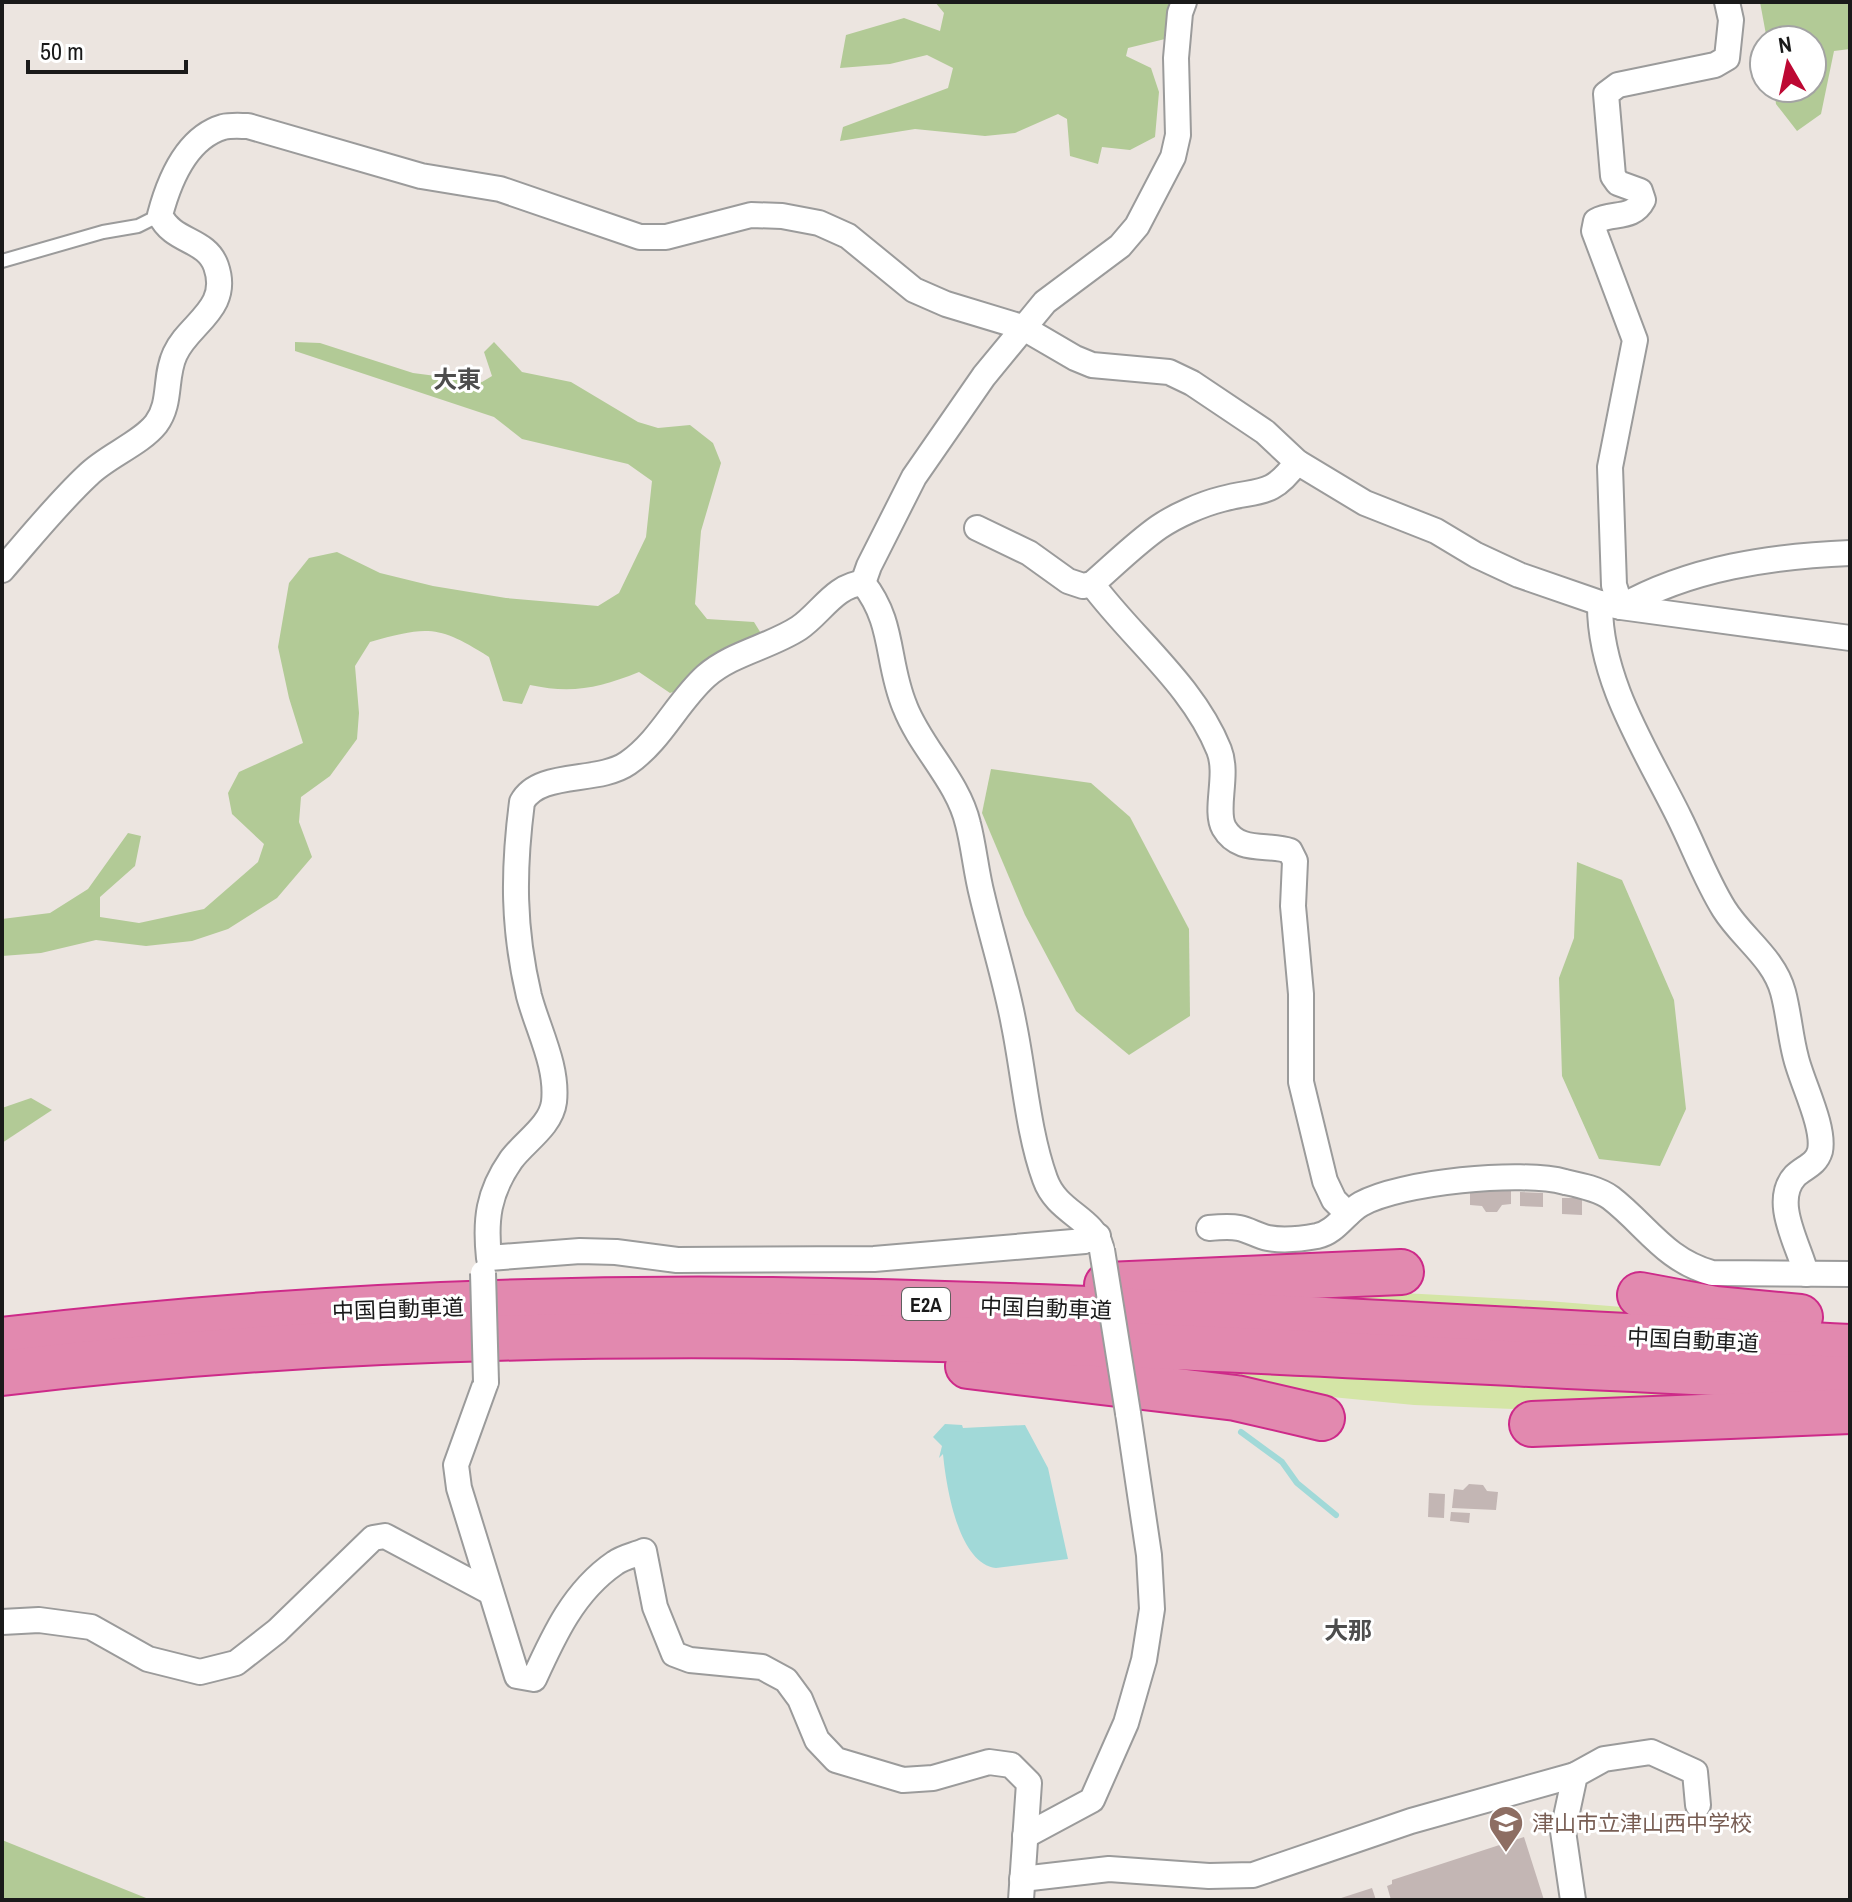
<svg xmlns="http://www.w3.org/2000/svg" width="1852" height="1902" viewBox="0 0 1852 1902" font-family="'Archivo Narrow','Noto Sans JP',sans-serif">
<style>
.grass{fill:#d4e5a6}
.forest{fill:#b2ca96}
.water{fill:#a1d9d8}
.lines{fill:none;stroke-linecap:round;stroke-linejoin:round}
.stream{stroke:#a1d9d8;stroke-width:6}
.building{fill:#c3b6b4}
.service-casing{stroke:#9b9b9b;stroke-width:16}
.minor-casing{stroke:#9b9b9b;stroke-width:28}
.motorway-casing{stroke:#cd2a89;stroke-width:48}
.service{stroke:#fff;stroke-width:12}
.minor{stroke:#fff;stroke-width:24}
.motorway{stroke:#e289af;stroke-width:44}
.minor-bridge-casing{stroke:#9b9b9b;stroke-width:28;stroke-linecap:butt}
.minor-bridge{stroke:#fff;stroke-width:24}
.labels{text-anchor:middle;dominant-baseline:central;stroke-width:6;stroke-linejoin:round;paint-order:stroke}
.shield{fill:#fff;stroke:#5f5f5f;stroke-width:2}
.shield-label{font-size:20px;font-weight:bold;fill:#1a1a1a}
.street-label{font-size:22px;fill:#1a1a1a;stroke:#fff}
.education-label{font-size:22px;fill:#785e54;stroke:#fff;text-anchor:start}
.neighbourhood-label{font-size:24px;font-weight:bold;fill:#4d4d4d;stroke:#fff}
</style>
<rect width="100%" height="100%" fill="#ece5e0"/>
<g class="grass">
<path d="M 1330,1289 L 1548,1301 L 1808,1322 L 1269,1299 Z"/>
<path d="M 1050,1360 L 1819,1393 L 1538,1410 L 1414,1405 L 1250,1389 Z"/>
</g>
<g class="forest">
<path d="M 935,2 L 1173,2 L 1175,9 L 1165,39 L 1128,48 L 1126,56 L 1151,68 L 1159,92 L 1155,137 L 1130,150 L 1102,147 L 1098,164 L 1070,156 L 1067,119 L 1058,114 L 1015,133 L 985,136 L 915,129 L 840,141 L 843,127 L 948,88 L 953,68 L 927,55 L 890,64 L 840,68 L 846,35 L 904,18 L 940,31 L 944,13 Z"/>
<path d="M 1760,2 L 1850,2 L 1850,49 L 1834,51 L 1821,114 L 1797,131 L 1776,104 L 1774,88 L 1812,88 L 1812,40 L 1767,40 Z"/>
<path d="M 295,342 L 320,343 L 413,373 L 482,382 L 492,376 L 484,352 L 494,342 L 522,372 L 571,382 L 638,422 L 658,428 L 690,425 L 713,443 L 721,463 L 701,531 L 695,604 L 707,619 L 754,622 L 762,635 L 690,686 L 670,693 L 639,672 C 599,688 572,694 530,685 L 522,704 L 503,701 L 489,657 C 438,625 428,626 370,642 L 355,666 L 359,713 L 357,739 L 330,776 L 301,797 L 299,822 L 312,857 L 277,898 L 228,929 L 192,941 L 146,946 L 96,940 L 41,953 L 2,956 L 2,919 L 50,913 L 88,889 L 128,833 L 141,836 L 135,866 L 100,897 L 100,917 L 139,923 L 204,909 L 258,862 L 264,844 L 232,814 L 228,793 L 239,772 L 303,743 L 289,698 L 278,647 L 289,583 L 309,558 L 337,552 L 380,573 L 433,586 L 506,598 L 598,606 L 619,593 L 646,537 L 652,481 L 628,464 L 522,439 L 494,417 L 295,351 Z"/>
<path d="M 991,769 L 1091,783 L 1130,817 L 1189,929 L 1190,1016 L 1129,1055 L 1076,1011 L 1025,915 L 982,813 Z"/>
<path d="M 1577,862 L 1622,880 L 1674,1000 L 1686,1109 L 1660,1166 L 1599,1159 L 1562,1076 L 1559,978 L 1574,938 Z"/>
<path d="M 31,1098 L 52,1110 L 2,1143 L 2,1108 Z"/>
<path d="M 2,1840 L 151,1900 L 2,1900 Z"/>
</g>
<path class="water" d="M 945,1424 L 962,1425 L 963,1428 L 1025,1425 L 1048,1468 L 1068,1559 L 996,1568 C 958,1564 946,1485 943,1454 L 939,1458 L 942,1446 L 933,1437 Z"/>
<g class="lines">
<path class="stream" d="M 1241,1432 L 1282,1462 L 1297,1483 L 1336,1515"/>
</g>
<g class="building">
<path d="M 1511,1189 L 1511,1204 L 1502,1205 L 1497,1212 L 1486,1212 L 1482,1206 L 1470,1205 L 1470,1190 Z"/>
<path d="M 1520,1192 L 1543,1193 L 1543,1207 L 1520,1206 Z"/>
<path d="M 1562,1198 L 1582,1198 L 1582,1215 L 1562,1214 Z"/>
<path d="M 1469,1484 L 1483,1485 L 1487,1491 L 1498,1492 L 1496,1510 L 1452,1508 L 1454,1489 L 1463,1490 Z"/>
<path d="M 1429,1493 L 1445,1494 L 1444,1518 L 1428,1517 Z"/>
<path d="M 1451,1512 L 1470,1513 L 1469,1523 L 1450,1521 Z"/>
<path d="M 1524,1837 L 1544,1900 L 1391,1900 L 1387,1886 L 1392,1884 L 1392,1880 Z"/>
<path d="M 1372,1888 L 1376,1900 L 1338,1900 L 1338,1899 Z"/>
</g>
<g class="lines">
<defs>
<path id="service" d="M 2,261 L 103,232 L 138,226 L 160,215"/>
<g id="minor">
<path d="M 977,528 L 1029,553 L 1068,581 L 1083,586 L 1092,584 C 1114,565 1136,543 1159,527 C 1177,515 1202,504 1222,499 C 1259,489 1271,498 1297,462"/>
<path d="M 2,570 C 30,538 57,504 88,475 C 107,456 140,444 156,424 C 172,403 164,377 175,354 C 189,323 231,309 216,266 C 206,238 173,243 160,215 C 169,181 186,138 223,127 C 231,125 241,126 248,126 L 421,176 L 500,189 L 640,237 L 666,237 L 751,215 L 782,216 L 819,223 L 848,236 L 914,290 L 946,304 L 1022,327 L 1075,358 L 1092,365 L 1169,372 L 1192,383 L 1265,432 L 1297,462 L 1365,503 L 1436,531 L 1476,555 L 1519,575 L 1600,603 L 1621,607 L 1850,638"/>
<path d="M 863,583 C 835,585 821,613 799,628 C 770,647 732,653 706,676 C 677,702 661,740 628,763 C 598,784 539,770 522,802 C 513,872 513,928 529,996 C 538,1030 558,1066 554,1102 C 551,1126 524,1142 511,1160 C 488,1193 485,1220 489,1258 L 580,1251 L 616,1252 L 677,1260 L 874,1259 L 1085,1241 L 1098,1236"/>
<path d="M 863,583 C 895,623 886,662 905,707 C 921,748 958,781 968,824 C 974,847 976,872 982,895 C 992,938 1006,981 1014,1025 C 1024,1074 1028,1132 1045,1179 C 1057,1213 1093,1217 1101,1247"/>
<path d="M 863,583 L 869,566 L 914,477 L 984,376 L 1045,302 L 1120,246 L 1137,226 L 1173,157 L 1178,135 L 1176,58 L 1180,13 L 1184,2"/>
<path d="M 1092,584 C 1133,639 1193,685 1219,750 C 1229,775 1214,810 1224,828 C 1239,854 1268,843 1290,851 L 1295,861 L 1293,906 L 1301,994 L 1301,1082 L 1325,1181 L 1334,1200 L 1348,1214"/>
<path d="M 1600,603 C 1599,680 1646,750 1679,817 C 1694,847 1706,880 1724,909 C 1742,938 1774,958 1783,992 C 1789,1014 1790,1036 1796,1058 C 1802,1083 1825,1127 1820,1151 C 1816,1165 1804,1167 1795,1176 C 1771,1202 1800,1247 1806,1274"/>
<path d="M 1621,607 L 1614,585 L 1610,467 L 1635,340 L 1594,231 L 1596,221 C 1613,212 1633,220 1643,200 L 1640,191 L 1618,183 L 1613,176 L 1606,94 L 1618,85 L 1715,65 L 1727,58 L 1731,20 L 1727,2"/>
<path d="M 1621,607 C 1690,568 1772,556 1850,553"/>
<path d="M 1209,1228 C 1219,1227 1230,1226 1239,1228 C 1249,1230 1258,1236 1268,1238 C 1284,1241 1301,1239 1317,1236 C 1336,1232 1345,1213 1361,1204 C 1400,1182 1521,1170 1565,1182 C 1579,1185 1599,1189 1611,1198 C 1647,1226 1665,1260 1712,1273 L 1850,1274"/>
<path d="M 486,1382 L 456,1465 L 459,1488 L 517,1676 L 534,1679 C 554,1635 574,1591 615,1563 C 623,1557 635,1555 644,1551 L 655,1607 L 674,1654 L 690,1660 L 762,1667 L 786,1680 L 800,1699 L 817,1740 L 836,1760 L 903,1780 L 933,1778 L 989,1762 L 1011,1765 L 1029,1783 L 1021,1900"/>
<path d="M 2,1622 L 39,1620 L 91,1627 L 148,1659 L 200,1672 L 236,1663 L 277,1631 L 373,1538 L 385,1536 L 490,1592"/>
<path d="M 1025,1836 L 1092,1800 L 1126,1723 L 1144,1660 L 1152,1609 L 1149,1555 L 1128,1413"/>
<path d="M 1022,1879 L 1109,1869 L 1209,1876 L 1253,1875 L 1411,1821 L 1575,1775"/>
<path d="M 1573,1900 L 1563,1831 L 1575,1775 L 1604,1759 L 1651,1752 L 1695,1772 L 1698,1805"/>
</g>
<g id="motorway">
<path d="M 1107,1285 L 1401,1272"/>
<path d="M 1640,1295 L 1715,1309 L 1800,1317"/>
<path d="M 2,1340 C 257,1310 515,1297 772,1300 C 1132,1305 1491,1331 1850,1347"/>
<path d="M 968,1366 L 1236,1398 L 1322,1418"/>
<path d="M 2,1373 C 616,1298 1234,1354 1850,1379"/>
<path d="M 1532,1424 L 1850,1411"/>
</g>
</defs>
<use href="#service" class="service-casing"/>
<use href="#minor" class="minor-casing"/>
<use href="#motorway" class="motorway-casing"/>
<use href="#service" class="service"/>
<use href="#minor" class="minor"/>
<use href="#motorway" class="motorway"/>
<defs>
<g id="minor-bridge">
<path d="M 1102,1250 L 1128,1413"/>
<path d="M 483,1273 L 486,1382"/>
</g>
</defs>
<use href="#minor-bridge" class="minor-bridge-casing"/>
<use href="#minor-bridge" class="minor-bridge"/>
</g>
<defs>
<symbol id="school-pin" viewBox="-11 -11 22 30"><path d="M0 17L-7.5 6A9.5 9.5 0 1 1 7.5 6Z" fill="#8d6e63" stroke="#fff"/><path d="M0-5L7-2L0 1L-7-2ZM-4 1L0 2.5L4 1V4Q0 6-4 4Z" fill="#fff"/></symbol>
</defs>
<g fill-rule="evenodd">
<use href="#school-pin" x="1486" y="1803" width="40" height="54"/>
</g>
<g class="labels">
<rect class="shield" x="902" y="1288" width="48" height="32" rx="6"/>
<g class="shield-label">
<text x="926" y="1304">E2A</text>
</g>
<g class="street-label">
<text transform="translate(1046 1308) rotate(2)">中国自動車道</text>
<text transform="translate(398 1309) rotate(-2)">中国自動車道</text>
<text transform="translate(1693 1340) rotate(3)">中国自動車道</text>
</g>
<g class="education-label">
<text x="1532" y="1823">津山市立津山西中学校</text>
</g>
<g class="neighbourhood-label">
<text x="457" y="379">大東</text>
<text x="1348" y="1630">大那</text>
</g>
</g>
<rect width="1852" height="1902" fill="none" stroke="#1a1a1a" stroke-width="8"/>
<g transform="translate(1788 64) rotate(351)"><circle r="38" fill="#ffffff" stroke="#a3a3a3" stroke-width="2"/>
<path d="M0-6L14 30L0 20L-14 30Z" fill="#bd0833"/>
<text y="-12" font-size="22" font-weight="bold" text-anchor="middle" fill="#1a1a1a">N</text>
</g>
<path d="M28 60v12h158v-12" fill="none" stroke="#1a1a1a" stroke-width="4"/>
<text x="40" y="60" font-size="24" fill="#1a1a1a" stroke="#ffffff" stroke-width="6" paint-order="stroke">50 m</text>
</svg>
